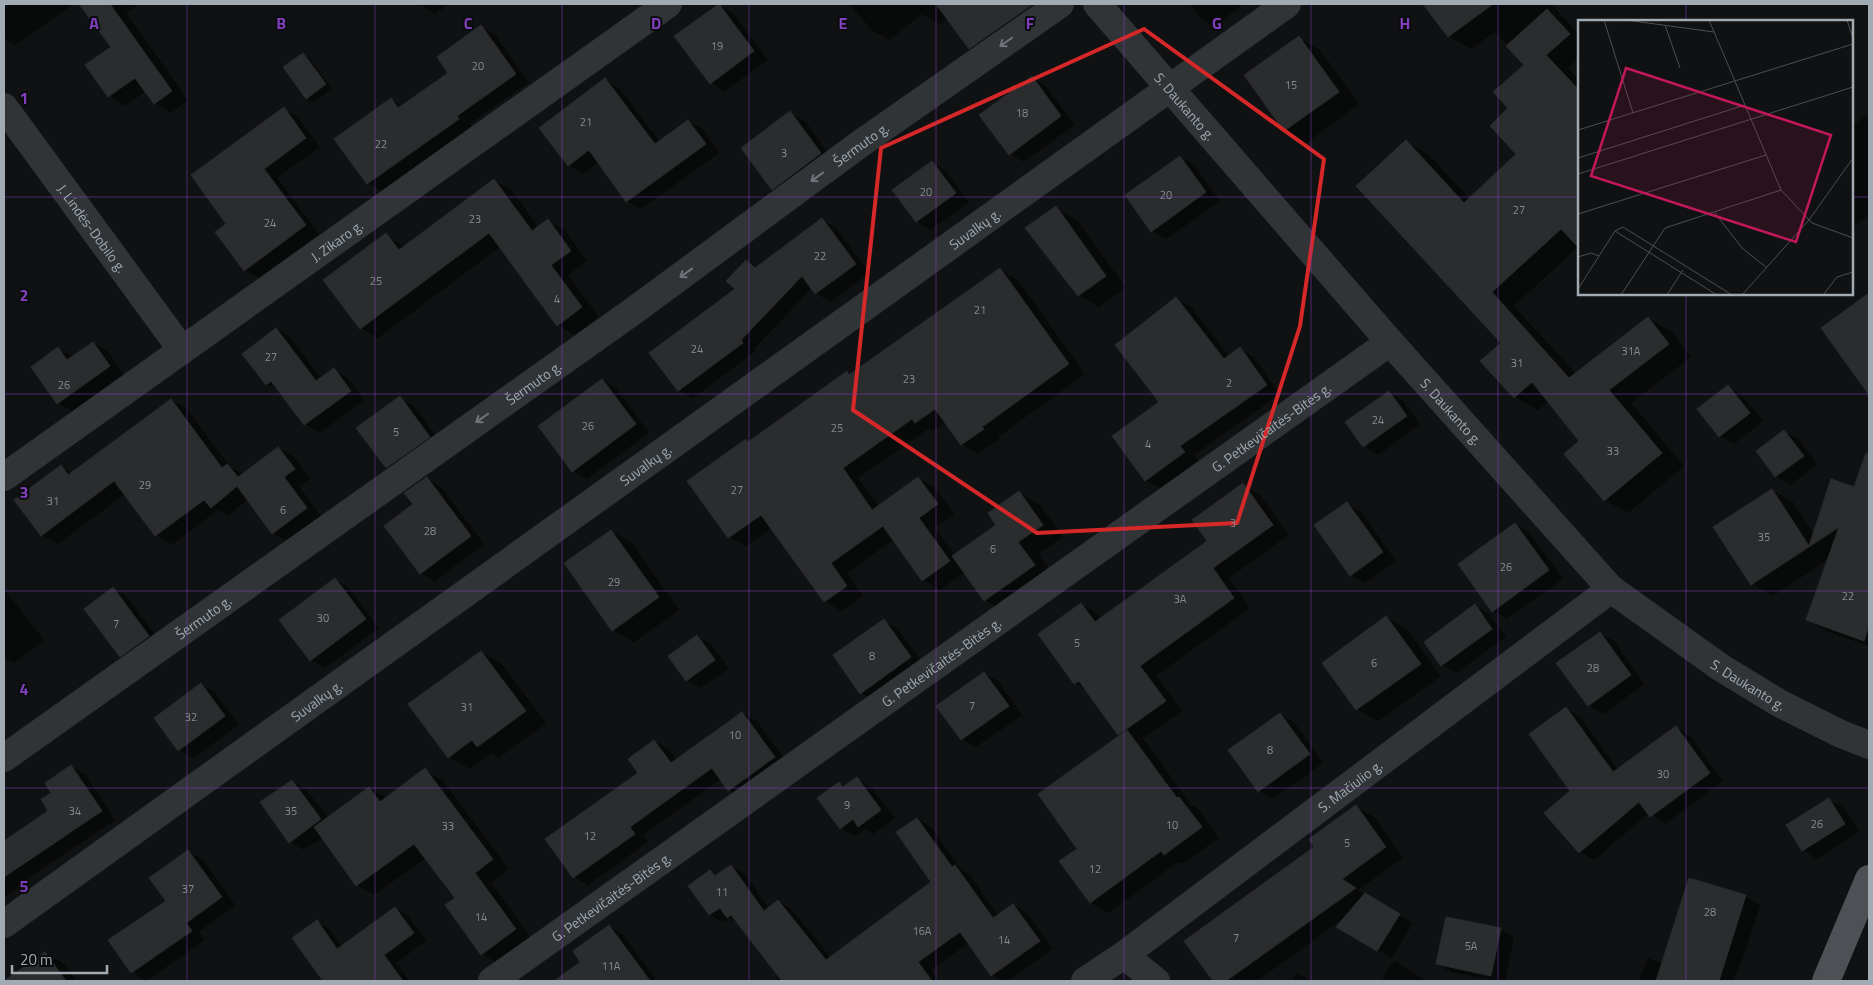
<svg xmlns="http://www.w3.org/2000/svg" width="1873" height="985" viewBox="0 0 1873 985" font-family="'Titillium Web',sans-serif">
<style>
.shadow{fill:#0007}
.building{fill:#2b2c2e;stroke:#2a2b2e}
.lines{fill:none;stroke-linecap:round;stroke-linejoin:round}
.minor{stroke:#313437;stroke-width:28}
.major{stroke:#4d5156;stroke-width:28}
.oneway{stroke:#6f757b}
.marked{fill:none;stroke:#d62828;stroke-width:4;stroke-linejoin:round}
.grid{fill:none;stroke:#813fbd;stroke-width:1;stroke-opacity:0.55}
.labels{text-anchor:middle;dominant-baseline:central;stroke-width:4;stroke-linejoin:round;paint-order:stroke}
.number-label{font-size:11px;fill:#848b92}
.street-label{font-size:14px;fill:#a1abb3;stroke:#0b0c0d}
.inset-road{fill:none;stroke:#4a4f52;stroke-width:1}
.view{fill:#c2185b;fill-opacity:0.15;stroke:#c2185b;stroke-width:2.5}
.inset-edge{fill:none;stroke:#a1abb3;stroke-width:2.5}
.grid-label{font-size:16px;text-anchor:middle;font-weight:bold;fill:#813fbd;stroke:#0b0c0d;stroke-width:4;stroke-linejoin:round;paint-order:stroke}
</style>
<rect width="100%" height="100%" fill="#101112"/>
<g class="shadow">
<path d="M 4,4 L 74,4 L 15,45 L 4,38 Z"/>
<path d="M 81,4 L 139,4 L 126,13 L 188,100 L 171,113 L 155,103 L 146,91 L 125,106 L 109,96 L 113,47 Z"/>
<path d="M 419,4 L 449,4 L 435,14 Z"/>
<path d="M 849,4 L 1061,4 L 987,57 L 970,48 L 948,18 L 940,25 L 922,14 L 889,40 L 872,30 Z"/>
<path d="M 1189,4 L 1244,4 L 1214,27 L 1200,18 Z"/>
<path d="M 1425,4 L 1551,4 L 1579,34 L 1579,58 L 1568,68 L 1579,80 L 1579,246 L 1514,306 L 1576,374 L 1648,318 L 1671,331 L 1691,357 L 1631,403 L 1684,466 L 1628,513 L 1605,500 L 1581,441 L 1549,400 L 1538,410 L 1515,397 L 1482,361 L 1502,343 L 1406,141 L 1429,155 L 1470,199 L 1518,155 L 1510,108 L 1526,65 L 1495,32 L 1471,49 L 1448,36 Z"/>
<path d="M 718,5 L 733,13 L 768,60 L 725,91 L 711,83 L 676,36 Z"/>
<path d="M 481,27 L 495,35 L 529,82 L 470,124 L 473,127 L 382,192 L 368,183 L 336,139 L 391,100 L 403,107 L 450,73 Z"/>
<path d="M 1299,38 L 1320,50 L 1359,104 L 1306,143 L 1285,130 L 1246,75 Z"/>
<path d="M 303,54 L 309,58 L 332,89 L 314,102 L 307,98 Z"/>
<path d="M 1032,77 L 1046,86 L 1074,125 L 1024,162 L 1010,154 Z"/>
<path d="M 605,80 L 619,88 L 660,142 L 688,121 L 703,129 L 719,153 L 641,209 L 627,201 L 599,161 L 583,174 L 568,165 Z"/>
<path d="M 284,109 L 298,117 L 320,147 L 277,178 L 319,234 L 259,278 L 245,270 L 227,224 Z"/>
<path d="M 790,113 L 805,121 L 835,162 L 787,197 L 773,189 Z"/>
<path d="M 1869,113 L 1869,215 L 1852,228 L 1852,126 Z"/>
<path d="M 1180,157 L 1194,165 L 1220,201 L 1166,239 L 1152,231 Z"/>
<path d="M 932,162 L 946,171 L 969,202 L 931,230 L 917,222 L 894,190 Z"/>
<path d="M 495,181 L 512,191 L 539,228 L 548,220 L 565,230 L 587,261 L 568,275 L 599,317 L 575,335 L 558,325 L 500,247 L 378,338 L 361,328 L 386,235 L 405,247 Z"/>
<path d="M 1056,208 L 1077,220 L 1126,288 L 1099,307 L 1078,295 Z"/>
<path d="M 822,220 L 836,228 L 869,273 L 830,302 L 816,293 L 812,288 L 754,349 L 756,351 L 693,398 L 678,390 L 737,289 L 747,261 L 758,268 Z"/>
<path d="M 1000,270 L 1017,279 L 1085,374 L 998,437 L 1000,439 L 978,454 L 962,444 L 946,422 L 933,431 L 928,429 L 858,478 L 879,506 L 918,478 L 935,488 L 954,514 L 935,528 L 955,556 L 998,525 L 1019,493 L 1040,505 L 1063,537 L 1038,554 L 1055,577 L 1006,612 L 985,600 L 965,572 L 940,590 L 923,580 L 894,539 L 847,573 L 863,596 L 841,611 L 825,601 L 772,528 L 746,546 L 729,537 L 746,440 L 750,443 L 847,373 L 851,375 Z"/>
<path d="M 1869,294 L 1869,384 L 1858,378 L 1822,329 Z"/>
<path d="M 1177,299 L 1191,307 L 1229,356 L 1240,349 L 1254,357 L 1280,394 L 1194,455 L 1198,461 L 1160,488 L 1145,480 L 1161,402 Z"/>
<path d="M 277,329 L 291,338 L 321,379 L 334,370 L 348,378 L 364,400 L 319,433 L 305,424 L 281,392 L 267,384 Z"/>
<path d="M 93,343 L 107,351 L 124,375 L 72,411 L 58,403 L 58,349 L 73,357 Z"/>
<path d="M 602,380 L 616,388 L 649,433 L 587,479 L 573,471 Z"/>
<path d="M 1728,387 L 1742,395 L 1763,421 L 1734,444 L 1720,436 Z"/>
<path d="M 1389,392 L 1403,401 L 1420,424 L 1378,455 L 1364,446 L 1347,422 Z"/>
<path d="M 400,398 L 414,406 L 443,445 L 401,475 L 387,467 Z"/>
<path d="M 171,400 L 187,409 L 230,467 L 243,474 L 278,448 L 294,457 L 310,479 L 299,486 L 322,518 L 289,542 L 273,533 L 248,499 L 228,516 L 218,510 L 172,545 L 156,535 L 125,494 L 58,544 L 42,535 L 61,467 L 73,473 Z"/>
<path d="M 1785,432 L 1799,440 L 1817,465 L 1790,485 L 1776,476 Z"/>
<path d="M 427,478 L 441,487 L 484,544 L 435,581 L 421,573 L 415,505 Z"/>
<path d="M 1832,481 L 1869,493 L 1869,646 L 1828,632 L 1807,620 L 1829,559 L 1773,596 L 1752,584 L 1772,490 L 1793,502 L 1814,535 Z"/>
<path d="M 1243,485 L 1260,495 L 1289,535 L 1229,578 L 1250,608 L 1156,676 L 1182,711 L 1142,739 L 1145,741 L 1191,805 L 1197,808 L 1219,838 L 1182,864 L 1178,862 L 1108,913 L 1091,903 L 1061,862 L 1079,849 L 1122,735 L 1087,690 L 1075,683 L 1081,604 L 1098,614 L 1101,619 L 1209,542 Z"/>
<path d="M 1347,503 L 1361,512 L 1396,561 L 1365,583 L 1351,575 Z"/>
<path d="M 1515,524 L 1529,532 L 1563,579 L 1507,619 L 1493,611 Z"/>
<path d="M 611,531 L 632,543 L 679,610 L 634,642 L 613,630 Z"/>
<path d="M 335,579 L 349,588 L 379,628 L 325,668 L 311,660 Z"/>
<path d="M 4,589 L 44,640 L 14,663 L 4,657 Z"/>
<path d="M 113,589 L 127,597 L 162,644 L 135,664 L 121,656 Z"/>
<path d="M 1475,606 L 1489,614 L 1506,637 L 1456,673 L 1442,665 Z"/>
<path d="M 1386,617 L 1407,629 L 1441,676 L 1378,721 L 1357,709 Z"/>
<path d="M 884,621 L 898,629 L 925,666 L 875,701 L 861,693 Z"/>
<path d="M 1600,633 L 1614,641 L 1644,684 L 1603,714 L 1589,706 Z"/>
<path d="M 697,636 L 711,645 L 729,668 L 701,688 L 687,680 Z"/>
<path d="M 481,652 L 502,664 L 546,723 L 499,758 L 491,753 L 470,769 L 449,757 Z"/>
<path d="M 984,673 L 998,681 L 1022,715 L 976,747 L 962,739 Z"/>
<path d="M 201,684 L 215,693 L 239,725 L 193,758 L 179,750 Z"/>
<path d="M 1566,709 L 1580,717 L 1618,770 L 1676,728 L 1690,736 L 1723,781 L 1665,824 L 1649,813 L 1594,860 L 1580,852 Z"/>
<path d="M 743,713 L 757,721 L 789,766 L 743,798 L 729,790 L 721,779 L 643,835 L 648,842 L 588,885 L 574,877 L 639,773 L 654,741 L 668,749 L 676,760 Z"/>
<path d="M 1280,714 L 1294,722 L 1323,763 L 1273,799 L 1259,791 Z"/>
<path d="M 71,767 L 86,775 L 115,820 L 34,874 L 4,898 L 4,840 L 5,842 L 50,811 L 53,793 Z"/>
<path d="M 425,770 L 442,780 L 509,869 L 491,883 L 532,939 L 499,964 L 482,954 L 457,899 L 426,858 L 374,895 L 357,885 L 323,837 L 304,850 L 290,842 L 292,781 L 306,789 L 328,818 L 369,788 L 387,798 Z"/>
<path d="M 857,779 L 871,787 L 895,818 L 873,834 L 865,829 L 855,836 L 841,828 L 818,798 L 839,783 L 846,787 Z"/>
<path d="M 1829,800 L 1844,808 L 1859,832 L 1817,859 L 1803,850 L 1788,826 Z"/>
<path d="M 1356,807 L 1374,817 L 1403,858 L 1358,890 L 1413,923 L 1392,958 L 1338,927 L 1343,919 L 1257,981 L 1214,981 L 1186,941 L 1316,847 Z"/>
<path d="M 917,819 L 931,827 L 961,869 L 969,874 L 998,916 L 1013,905 L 1027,913 L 1053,949 L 1008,981 L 1003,981 L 992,975 L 969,943 L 931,970 L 938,981 L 775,981 L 781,977 L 740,924 L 729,918 L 723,922 L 710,915 L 710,872 L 717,876 L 731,866 L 745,874 L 769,909 L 778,901 L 791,909 L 831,958 L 933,882 Z"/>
<path d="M 188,852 L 203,860 L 235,905 L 199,932 L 205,940 L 146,981 L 132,972 L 110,940 L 168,901 Z"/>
<path d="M 1690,879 L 1746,897 L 1760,905 L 1743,958 L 1733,981 L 1638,981 L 1648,958 L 1663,964 Z"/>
<path d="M 395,908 L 408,916 L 426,941 L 396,963 L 410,981 L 324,981 L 294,939 L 317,922 L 329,929 L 342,947 Z"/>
<path d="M 609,926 L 623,935 L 657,981 L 556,981 L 582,962 Z"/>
<path d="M 1500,929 L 1514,937 L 1505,981 L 1497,981 L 1451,972 L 1437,964 Z"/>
<path d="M 45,953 L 63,963 L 76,981 L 6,981 Z"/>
<path d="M 1394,961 L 1408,969 L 1426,981 L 1381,981 Z"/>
<path d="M 1298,973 L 1312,981 L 1313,981 L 1291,981 Z"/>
</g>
<g class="building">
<path d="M 79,4 L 110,4 L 172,91 L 154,104 L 135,78 L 108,97 L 85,65 L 111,47 Z"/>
<path d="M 719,4 L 754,51 L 710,84 L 674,36 Z"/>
<path d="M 936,4 L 1033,4 L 969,49 Z"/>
<path d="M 1423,4 L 1493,4 L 1448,37 Z"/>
<path d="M 1547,9 L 1570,34 L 1546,55 L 1579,90 L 1579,248 L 1561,229 L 1492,292 L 1569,378 L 1648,317 L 1669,344 L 1609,390 L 1662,453 L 1604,501 L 1564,454 L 1579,441 L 1532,382 L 1514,398 L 1480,361 L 1501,343 L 1356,186 L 1406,140 L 1464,203 L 1516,154 L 1490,126 L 1508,108 L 1493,92 L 1524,65 L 1506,46 Z"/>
<path d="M 481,25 L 516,74 L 457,116 L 459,119 L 367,184 L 334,139 L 391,98 L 398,108 L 448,73 L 437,57 Z"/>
<path d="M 1299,36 L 1339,92 L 1284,131 L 1244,75 Z"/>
<path d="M 303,53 L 326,84 L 306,99 L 283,67 Z"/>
<path d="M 1032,76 L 1061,116 L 1009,155 L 979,115 Z"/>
<path d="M 605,78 L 655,144 L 688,120 L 706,144 L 626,202 L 589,150 L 568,166 L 539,128 Z"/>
<path d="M 284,107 L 306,138 L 264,169 L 306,225 L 244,271 L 215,232 L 226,224 L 191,175 Z"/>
<path d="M 790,111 L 821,153 L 772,190 L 741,148 Z"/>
<path d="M 1180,156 L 1206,192 L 1151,232 L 1125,195 Z"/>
<path d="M 932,161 L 956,193 L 916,222 L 892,190 Z"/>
<path d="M 494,179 L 532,231 L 548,219 L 571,251 L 551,265 L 582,307 L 557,326 L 489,233 L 360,329 L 323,280 L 386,233 L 399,250 Z"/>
<path d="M 1056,206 L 1106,276 L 1078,296 L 1025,228 Z"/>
<path d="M 822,218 L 856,264 L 815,294 L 802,276 L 741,340 L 743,343 L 678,391 L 649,353 L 735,289 L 726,281 L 746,260 L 755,268 Z"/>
<path d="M 1000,268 L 1069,364 L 982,427 L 984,429 L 961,445 L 935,409 L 915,423 L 912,419 L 843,468 L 872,510 L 918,477 L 938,504 L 919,518 L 950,561 L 922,581 L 883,526 L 831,563 L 847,586 L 824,602 L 761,515 L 728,538 L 687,481 L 746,439 L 748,442 L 847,371 L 849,375 Z"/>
<path d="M 1869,293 L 1869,395 L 1821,328 Z"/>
<path d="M 1176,297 L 1224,359 L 1240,347 L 1267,385 L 1180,446 L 1185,452 L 1145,481 L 1112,436 L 1159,402 L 1115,345 Z"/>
<path d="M 276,328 L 316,381 L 334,368 L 351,391 L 304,425 L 271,381 L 266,385 L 242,354 Z"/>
<path d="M 93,342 L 110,366 L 57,404 L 31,367 L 58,347 L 67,360 Z"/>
<path d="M 602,379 L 636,424 L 572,472 L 538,426 Z"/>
<path d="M 1728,385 L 1750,413 L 1719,437 L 1697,409 Z"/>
<path d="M 1389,391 L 1407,416 L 1363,447 L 1345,422 Z"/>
<path d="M 400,396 L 430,437 L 386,468 L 356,428 Z"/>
<path d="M 171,399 L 222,468 L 227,464 L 238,477 L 278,447 L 295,469 L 284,477 L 307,508 L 272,534 L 237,486 L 211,508 L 204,500 L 155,536 L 114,481 L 41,536 L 14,500 L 61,465 L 68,475 Z"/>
<path d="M 1784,430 L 1804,456 L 1775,477 L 1756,451 Z"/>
<path d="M 1866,453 L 1869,454 L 1869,625 L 1864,641 L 1806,620 L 1839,527 L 1751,585 L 1713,527 L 1772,489 L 1809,546 L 1831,479 L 1854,487 Z"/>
<path d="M 427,477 L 471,536 L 420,574 L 384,526 L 413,504 L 404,493 Z"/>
<path d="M 1243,483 L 1273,525 L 1213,568 L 1234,598 L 1140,666 L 1166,701 L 1118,735 L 1079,681 L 1074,684 L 1038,634 L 1081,603 L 1095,622 L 1207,541 L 1192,520 Z"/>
<path d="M 1019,491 L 1043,525 L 1018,542 L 1035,565 L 984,601 L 952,556 L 996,525 L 988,513 Z"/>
<path d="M 1347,502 L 1383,552 L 1350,576 L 1314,525 Z"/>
<path d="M 1515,523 L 1549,570 L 1492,612 L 1458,564 Z"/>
<path d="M 611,530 L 659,597 L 612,631 L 564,563 Z"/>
<path d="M 335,578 L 366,619 L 310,661 L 279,620 Z"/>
<path d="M 113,587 L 149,636 L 120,657 L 84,609 Z"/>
<path d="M 1475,604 L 1492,629 L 1441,666 L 1424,642 Z"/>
<path d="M 1386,616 L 1421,664 L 1356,710 L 1322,663 Z"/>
<path d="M 884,619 L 911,657 L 860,694 L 833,655 Z"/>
<path d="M 1600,632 L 1631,675 L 1588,706 L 1556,663 Z"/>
<path d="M 697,635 L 715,660 L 686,681 L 668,656 Z"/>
<path d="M 481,651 L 526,711 L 477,747 L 472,740 L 448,758 L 408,704 Z"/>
<path d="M 984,672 L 1009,706 L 961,740 L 936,706 Z"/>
<path d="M 201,683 L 225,716 L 178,751 L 154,718 Z"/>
<path d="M 1566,707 L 1613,772 L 1676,726 L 1710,773 L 1650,817 L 1639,802 L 1579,853 L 1544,813 L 1570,791 L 1529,734 Z"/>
<path d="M 742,712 L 775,757 L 728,791 L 712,768 L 630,827 L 635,834 L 573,878 L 545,839 L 638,773 L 628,759 L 654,740 L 671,763 Z"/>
<path d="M 1280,713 L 1310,754 L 1258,792 L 1228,750 Z"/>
<path d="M 1127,730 L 1177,798 L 1179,797 L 1202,827 L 1164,855 L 1161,851 L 1090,903 L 1059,861 L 1077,849 L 1038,794 Z"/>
<path d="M 71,765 L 102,811 L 4,877 L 4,841 L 48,811 L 41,799 L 51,793 L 45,783 Z"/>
<path d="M 425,768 L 493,859 L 475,873 L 516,929 L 481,955 L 445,905 L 455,898 L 414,844 L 356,886 L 314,827 L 369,787 L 380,802 Z"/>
<path d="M 857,777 L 881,810 L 858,827 L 853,819 L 840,829 L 817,798 L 839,782 L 843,787 Z"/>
<path d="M 292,780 L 321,819 L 289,843 L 260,802 Z"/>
<path d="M 1829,798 L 1845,824 L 1802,851 L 1786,825 Z"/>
<path d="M 1356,805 L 1386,847 L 1342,879 L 1356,888 L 1226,981 L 1213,981 L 1184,941 L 1314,847 L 1309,839 Z"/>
<path d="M 917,818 L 952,867 L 955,865 L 993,918 L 1013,904 L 1040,941 L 991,976 L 960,932 L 918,962 L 932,981 L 782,981 L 731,915 L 727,918 L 720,908 L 709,915 L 688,886 L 710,870 L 715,876 L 731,865 L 764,911 L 778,900 L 826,960 L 931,882 L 896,832 Z"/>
<path d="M 188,850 L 222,897 L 186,923 L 192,931 L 131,973 L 108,940 L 166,901 L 149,878 Z"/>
<path d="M 1689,878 L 1746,895 L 1719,981 L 1656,981 Z"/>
<path d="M 1365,893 L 1400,914 L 1377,951 L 1336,927 Z"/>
<path d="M 395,907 L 414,933 L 384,955 L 403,981 L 323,981 L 292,938 L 317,920 L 337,949 Z"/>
<path d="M 1446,917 L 1501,928 L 1491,976 L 1436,964 Z"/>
<path d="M 609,925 L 650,981 L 554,981 L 580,962 L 573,951 Z"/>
<path d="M 45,952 L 66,981 L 4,981 Z"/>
</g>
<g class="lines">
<g class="minor">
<path id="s1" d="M 1097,4 L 1390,342 L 1611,589 L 1720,667 L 1779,703 L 1841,734 L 1869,745"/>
<path id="s2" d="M 4,107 L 182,350"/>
<path id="s3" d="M 4,477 L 668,4"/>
<path id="s4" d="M 4,758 L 632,312 L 860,144 L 1060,4"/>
<path id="s5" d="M 4,924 L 1287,4"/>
<path d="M 1124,955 L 1156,981"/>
<path id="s6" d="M 492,981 L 1390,342"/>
<path id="s7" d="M 1085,981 L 1124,955 L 1611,589"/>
</g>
<path class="major" d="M 1826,981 L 1869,879"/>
</g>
<defs><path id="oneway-shaft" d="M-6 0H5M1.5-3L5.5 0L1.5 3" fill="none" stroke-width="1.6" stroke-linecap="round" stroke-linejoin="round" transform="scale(1.25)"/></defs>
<g class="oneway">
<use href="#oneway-shaft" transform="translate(1006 42) rotate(145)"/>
<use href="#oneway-shaft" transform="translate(817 177) rotate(144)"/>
<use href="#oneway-shaft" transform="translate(686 273) rotate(144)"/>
<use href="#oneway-shaft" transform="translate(482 418) rotate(145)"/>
</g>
<path class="marked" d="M 1144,29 L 1324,159 L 1300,326 L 1237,523 L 1037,533 L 853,410 L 881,148 Z"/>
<path class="grid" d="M 187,4 L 187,981M 375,4 L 375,981M 562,4 L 562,981M 749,4 L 749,981M 936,4 L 936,981M 1124,4 L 1124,981M 1311,4 L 1311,981M 1498,4 L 1498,981M 1686,4 L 1686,21M 4,197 L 1579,197M 1852,197 L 1869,197M 1686,294 L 1686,981M 4,394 L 1869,394M 4,591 L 1869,591M 4,788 L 1869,788"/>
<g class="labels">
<g class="number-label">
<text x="717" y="46">19</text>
<text x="478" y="66">20</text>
<text x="1291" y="85">15</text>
<text x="1022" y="113">18</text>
<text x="586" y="122">21</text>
<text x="381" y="144">22</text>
<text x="784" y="153">3</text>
<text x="926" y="192">20</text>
<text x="1166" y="195">20</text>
<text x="1519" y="210">27</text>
<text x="475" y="219">23</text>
<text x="270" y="223">24</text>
<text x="820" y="256">22</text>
<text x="376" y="281">25</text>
<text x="557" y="299">4</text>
<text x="980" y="310">21</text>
<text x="697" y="349">24</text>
<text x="1631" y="351">31A</text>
<text x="271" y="357">27</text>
<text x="1517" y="363">31</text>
<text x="909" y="379">23</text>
<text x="1229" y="383">2</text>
<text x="64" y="385">26</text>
<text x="1378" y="420">24</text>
<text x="588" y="426">26</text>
<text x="837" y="428">25</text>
<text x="396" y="432">5</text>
<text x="1148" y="444">4</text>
<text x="1613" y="451">33</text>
<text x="145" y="485">29</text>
<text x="737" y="490">27</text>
<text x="53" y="501">31</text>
<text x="283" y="510">6</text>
<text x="1233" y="523">3</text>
<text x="430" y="531">28</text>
<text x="1764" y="537">35</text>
<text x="993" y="549">6</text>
<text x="1506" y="567">26</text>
<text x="614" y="582">29</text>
<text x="1848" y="596">22</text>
<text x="1180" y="599">3A</text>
<text x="323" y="618">30</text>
<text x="116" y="624">7</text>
<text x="1077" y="643">5</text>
<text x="872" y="656">8</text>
<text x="1374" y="663">6</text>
<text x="1593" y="668">28</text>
<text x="972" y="706">7</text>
<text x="467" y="707">31</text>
<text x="191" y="717">32</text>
<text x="735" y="735">10</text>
<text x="1270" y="750">8</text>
<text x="1663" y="774">30</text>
<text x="847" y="805">9</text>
<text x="75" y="811">34</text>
<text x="291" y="811">35</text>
<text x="1817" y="824">26</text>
<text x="1172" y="825">10</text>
<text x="448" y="826">33</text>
<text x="590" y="836">12</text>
<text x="1347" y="843">5</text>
<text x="1095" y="869">12</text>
<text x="188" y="889">37</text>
<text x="722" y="892">11</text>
<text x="1710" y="912">28</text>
<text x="481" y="917">14</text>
<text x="922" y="931">16A</text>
<text x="1236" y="938">7</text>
<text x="1004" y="940">14</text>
<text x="1471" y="946">5A</text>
<text x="611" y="966">11A</text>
</g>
<g class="street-label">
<text stroke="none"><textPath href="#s1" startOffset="135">S. Daukanto g.</textPath></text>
<text stroke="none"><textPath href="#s4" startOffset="1054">Šermuto g.</textPath></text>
<text stroke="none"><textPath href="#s2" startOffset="150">J. Lindės-Dobilo g.</textPath></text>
<text stroke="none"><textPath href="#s5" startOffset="1194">Suvalkų g.</textPath></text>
<text stroke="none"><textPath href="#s3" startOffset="408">J. Zikaro g.</textPath></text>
<text stroke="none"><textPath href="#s4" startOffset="649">Šermuto g.</textPath></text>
<text stroke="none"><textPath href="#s1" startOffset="540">S. Daukanto g.</textPath></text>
<text stroke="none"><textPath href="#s6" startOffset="956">G. Petkevičaitės-Bitės g.</textPath></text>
<text stroke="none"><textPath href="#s5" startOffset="789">Suvalkų g.</textPath></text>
<text stroke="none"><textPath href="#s4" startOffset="244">Šermuto g.</textPath></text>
<text stroke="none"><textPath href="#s6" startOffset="551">G. Petkevičaitės-Bitės g.</textPath></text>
<text stroke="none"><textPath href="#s1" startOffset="946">S. Daukanto g.</textPath></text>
<text stroke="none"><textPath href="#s5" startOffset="384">Suvalkų g.</textPath></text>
<text stroke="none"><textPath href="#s7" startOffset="329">S. Mačiulio g.</textPath></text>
<text stroke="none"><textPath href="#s6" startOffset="146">G. Petkevičaitės-Bitės g.</textPath></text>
</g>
</g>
<g transform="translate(1578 20)">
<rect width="275" height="275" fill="#101112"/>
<path class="inset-road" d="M 26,0 L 55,93M 48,0 L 136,12M 131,0 L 203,170 L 234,203 L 275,218M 269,0 L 275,18M 87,5 L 102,48M 0,110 L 275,24M 0,138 L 167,85M 0,154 L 275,67M 137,193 L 164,228 L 189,248M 0,194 L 188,135M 37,211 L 139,275M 0,237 L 13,233 L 21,236M 0,269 L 37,211 L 45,207 L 154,275M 43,275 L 87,208 L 203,170M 89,275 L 105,250M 164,275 L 231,200 L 275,138M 245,275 L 259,257 L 275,252"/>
<path class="view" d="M 48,48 L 253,115 L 218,222 L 13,156 Z"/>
<rect width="275" height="275" class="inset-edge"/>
</g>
<g class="grid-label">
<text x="94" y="29">A</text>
<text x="281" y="29">B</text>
<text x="468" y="29">C</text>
<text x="656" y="29">D</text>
<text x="843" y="29">E</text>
<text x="1030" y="29">F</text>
<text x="1217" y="29">G</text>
<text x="1405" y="29">H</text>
<text x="24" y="104">1</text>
<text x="24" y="301">2</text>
<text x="24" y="498">3</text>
<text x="24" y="695">4</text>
<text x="24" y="892">5</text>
</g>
<rect width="1873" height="985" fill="none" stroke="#a1abb3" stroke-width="10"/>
<path d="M12 965v8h95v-8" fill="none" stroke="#a1abb3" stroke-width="2.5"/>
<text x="20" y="965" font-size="15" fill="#a1abb3" stroke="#0b0c0d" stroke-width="4" paint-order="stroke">20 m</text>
</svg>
